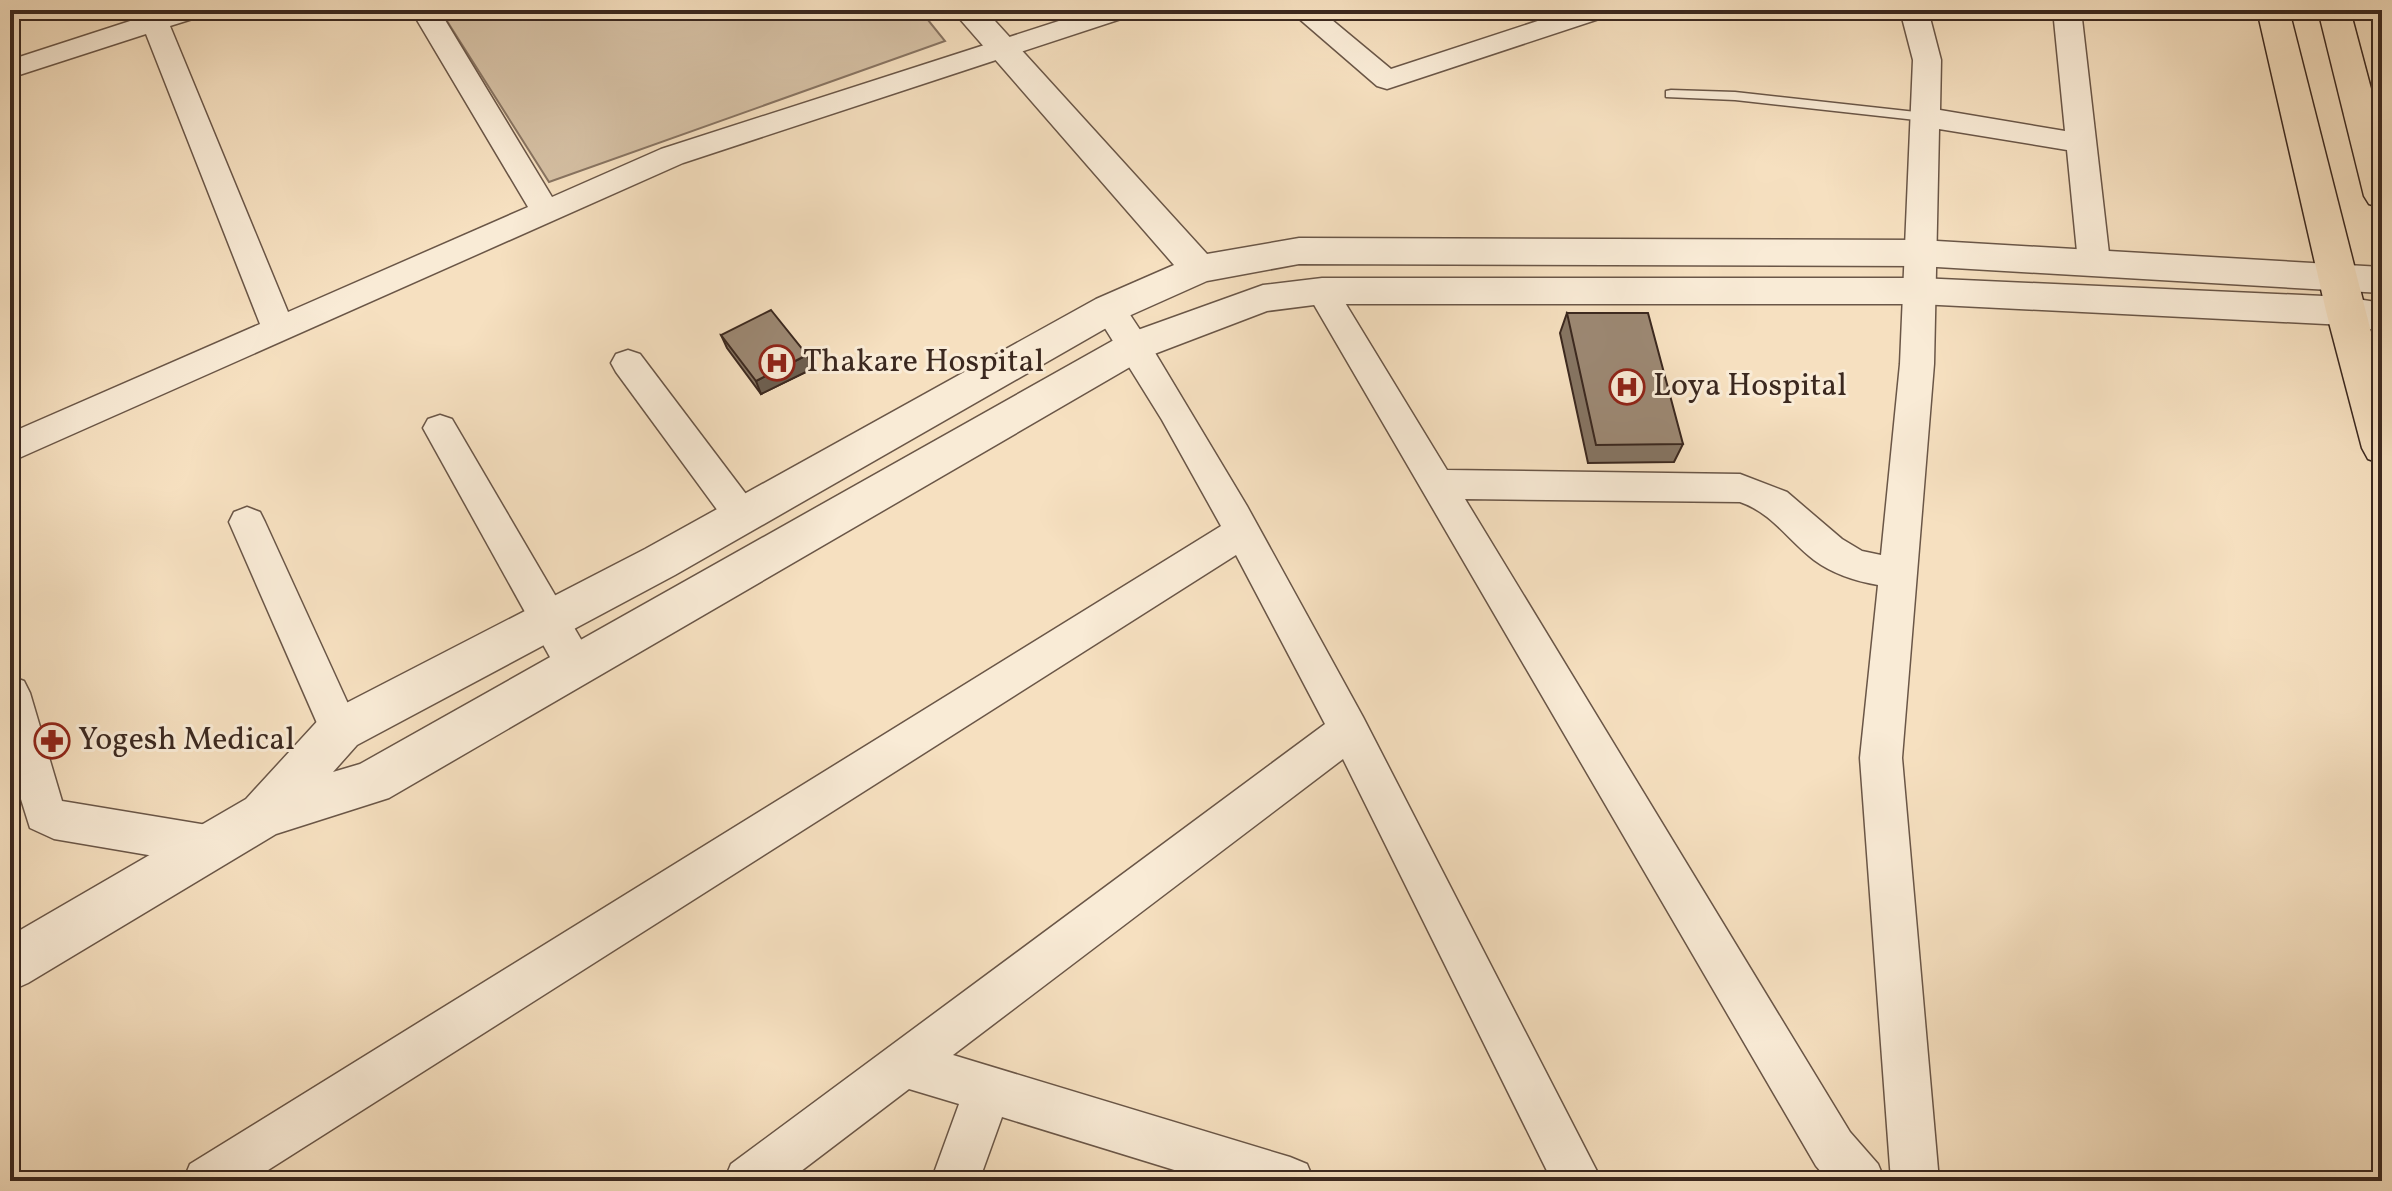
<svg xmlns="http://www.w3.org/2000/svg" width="2392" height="1191" viewBox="0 0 2392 1191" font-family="Vollkorn,serif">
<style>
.green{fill:#d6c1a5;stroke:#887462;stroke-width:2}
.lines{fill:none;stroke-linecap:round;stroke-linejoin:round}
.service-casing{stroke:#6a5647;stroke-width:3}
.minor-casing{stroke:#6a5647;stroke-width:3}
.tertiary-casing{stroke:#6a5647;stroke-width:3}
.primary-casing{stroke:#3b281f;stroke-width:3}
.service{fill:#f9ebd6;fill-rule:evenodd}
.minor{fill:#f9ebd6;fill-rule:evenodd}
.tertiary{fill:#f9ebd6;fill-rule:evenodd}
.primary{fill:#f6e0c0;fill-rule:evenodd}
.wall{fill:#867563;stroke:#3b281f;stroke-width:2}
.shaded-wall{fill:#6d5f50;stroke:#3b281f;stroke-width:2}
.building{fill:#9c8873;stroke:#3b281f;stroke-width:2}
.labels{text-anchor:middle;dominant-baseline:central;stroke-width:6;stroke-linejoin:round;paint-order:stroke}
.poi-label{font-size:32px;fill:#3b281f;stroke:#f9ebd6;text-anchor:start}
</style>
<rect width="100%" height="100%" fill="#f6e0c0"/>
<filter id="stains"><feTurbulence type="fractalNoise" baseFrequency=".0025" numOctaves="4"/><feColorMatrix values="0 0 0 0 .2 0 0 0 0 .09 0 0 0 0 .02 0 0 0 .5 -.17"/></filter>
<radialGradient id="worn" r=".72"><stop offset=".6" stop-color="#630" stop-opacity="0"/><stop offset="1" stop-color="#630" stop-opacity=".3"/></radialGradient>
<path class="green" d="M 440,10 L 920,10 L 945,41 L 549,182 Z"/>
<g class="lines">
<defs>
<path id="service" d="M 1671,90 L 1735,92 L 1925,113 L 1932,117 L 1925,121 L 1735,100 L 1666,97 L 1666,91 Z"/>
<g id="minor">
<path d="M 164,10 L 206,10 L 202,16 L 170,26 L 288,312 L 528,207 L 411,10 L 439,10 L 552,197 L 661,149 L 1093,10 L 1134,10 L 1130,16 L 683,163 L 10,462 L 10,433 L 260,324 L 146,34 L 10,78 L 10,60 Z"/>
<path d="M 1289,10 L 1320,10 L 1391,69 L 1571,10 L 1612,10 L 1608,16 L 1387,89 L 1377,86 Z"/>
<path d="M 1900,10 L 1928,10 L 1941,60 L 1940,110 L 2065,131 L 2053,10 L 2081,10 L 2110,262 L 2105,270 L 2094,273 L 2083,270 L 2078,262 L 2067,150 L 1939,129 L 1934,364 L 1902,758 L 1939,1181 L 1891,1181 L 1860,758 L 1878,585 C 1855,581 1833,574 1814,560 C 1788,540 1772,513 1740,502 L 1465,499 L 1850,1132 L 1878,1164 L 1885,1181 L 1829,1181 L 1816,1166 L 1306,291 L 1311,283 L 1322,279 L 1333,283 L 1447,470 L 1740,474 L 1787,492 L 1842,539 L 1862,551 L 1881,555 L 1900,364 L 1913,60 Z"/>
<path d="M 1109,297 L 1121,301 L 1154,351 L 1247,506 L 1363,717 L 1602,1181 L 1552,1181 L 1343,759 L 953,1055 L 1290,1157 L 1307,1164 L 1314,1181 L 1210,1181 L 1002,1117 L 979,1181 L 931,1181 L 959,1104 L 909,1089 L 788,1181 L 724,1181 L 731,1164 L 1325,724 L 1236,555 L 251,1181 L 183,1181 L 190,1164 L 1221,526 L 1162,420 L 1093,309 L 1097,301 Z"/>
<path d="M 628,350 L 640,354 L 755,506 L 760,516 L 755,526 L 742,531 L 729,526 L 616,372 L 611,363 L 616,354 Z"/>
<path d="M 440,415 L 452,419 L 589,653 L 595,665 L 589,677 L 575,682 L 561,677 L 423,428 L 428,419 Z"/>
<path d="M 247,507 L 260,512 L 265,522 L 360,730 L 354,743 L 340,748 L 326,743 L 320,730 L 229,522 L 234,512 Z"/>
<path d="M 10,676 L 24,681 L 30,693 L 62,801 L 213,826 L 228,832 L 234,846 L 228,860 L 213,866 L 54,839 L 30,828 L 10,764 Z"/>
</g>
<path id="tertiary" d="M 952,10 L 985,10 L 1207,254 L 1299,238 L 1920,240 L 2382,267 L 2382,293 L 1920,266 L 1299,264 L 1207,281 L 1122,319 L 675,575 L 357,745 L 333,772 L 360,764 L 1121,336 L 1263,285 L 1322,278 L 1919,278 L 2345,297 L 2382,303 L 2382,331 L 2345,325 L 1919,304 L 1322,304 L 1267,311 L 1149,356 L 389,798 L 276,834 L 28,983 L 10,991 L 10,936 L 246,799 L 323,715 L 645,549 L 1096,299 L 1174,265 Z"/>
<g id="primary">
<path d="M 2257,10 L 2289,10 L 2382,375 L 2382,464 L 2368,459 L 2362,448 L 2326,311 Z"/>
<path d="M 2318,10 L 2350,10 L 2382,130 L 2382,208 L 2369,204 L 2364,196 Z"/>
</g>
</defs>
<use href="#service" class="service-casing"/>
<use href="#minor" class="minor-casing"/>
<use href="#tertiary" class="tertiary-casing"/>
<use href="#primary" class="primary-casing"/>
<use href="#service" class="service"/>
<use href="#minor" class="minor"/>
<use href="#tertiary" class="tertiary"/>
<use href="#primary" class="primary"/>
</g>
<g class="wall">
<path d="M 1567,313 L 1683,444 L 1674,462 L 1588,463 L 1560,333 Z"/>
<path d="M 721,335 L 807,355 L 812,369 L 761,394 L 727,348 Z"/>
</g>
<path class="shaded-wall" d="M 807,355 L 812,369 L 761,394 L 756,381 Z"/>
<g class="building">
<path d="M 771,310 L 807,355 L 756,381 L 721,335 Z"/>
<path d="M 1567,313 L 1648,313 L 1683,444 L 1596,445 Z"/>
</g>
<defs>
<symbol id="hospital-ring" viewBox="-11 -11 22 22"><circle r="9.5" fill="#f9ebd6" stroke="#8f2418" stroke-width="1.5"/><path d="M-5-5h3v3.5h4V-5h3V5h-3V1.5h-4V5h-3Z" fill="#8f2418"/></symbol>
<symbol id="pharmacy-ring" viewBox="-11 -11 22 22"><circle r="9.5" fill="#f9ebd6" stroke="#8f2418" stroke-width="1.5"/><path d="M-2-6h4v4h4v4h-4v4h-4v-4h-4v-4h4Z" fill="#8f2418"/></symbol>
</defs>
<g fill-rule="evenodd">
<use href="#hospital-ring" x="757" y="343" width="40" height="40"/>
<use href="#hospital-ring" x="1607" y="367" width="40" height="40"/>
<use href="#pharmacy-ring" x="32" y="721" width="40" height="40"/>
</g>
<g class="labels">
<g class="poi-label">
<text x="803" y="363">Thakare Hospital</text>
<text x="1653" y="387">Loya Hospital</text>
<text x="78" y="741">Yogesh Medical</text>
</g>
</g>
<rect width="2392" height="1191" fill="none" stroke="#f6e0c0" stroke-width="40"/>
<rect x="12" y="12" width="2368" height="1167" fill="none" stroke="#3b281f" stroke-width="4"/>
<rect x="20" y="20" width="2352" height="1151" fill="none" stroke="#3b281f" stroke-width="2"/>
<rect width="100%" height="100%" filter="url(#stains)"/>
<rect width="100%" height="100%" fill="url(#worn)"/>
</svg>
